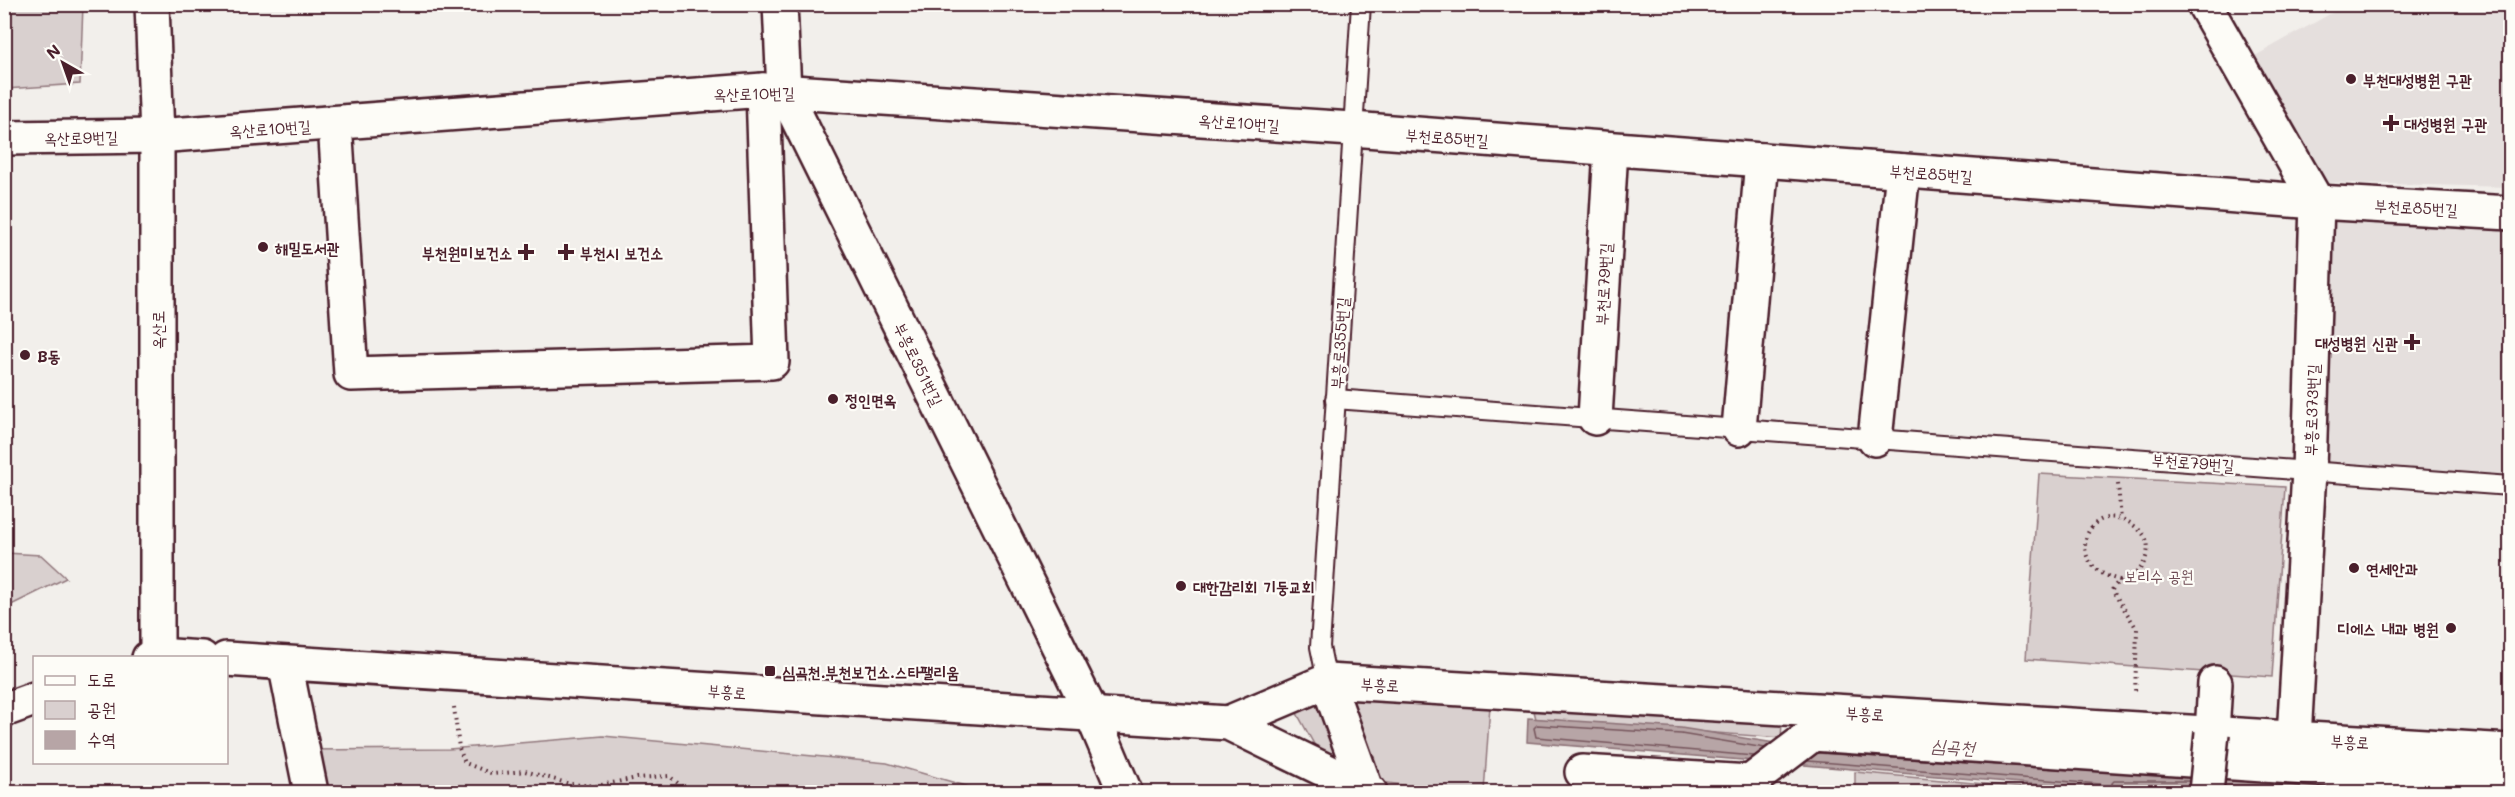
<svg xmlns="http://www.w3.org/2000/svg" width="2515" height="797" viewBox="0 0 2515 797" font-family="Mali,'Poor Story',sans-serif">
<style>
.built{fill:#e5dfdd}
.green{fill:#d9d0cf;stroke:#92787d;stroke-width:1.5}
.water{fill:#b7a5a6;stroke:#8b6f75;stroke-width:1.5}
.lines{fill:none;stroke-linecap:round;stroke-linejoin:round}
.shore{stroke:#76555c;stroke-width:1.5}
.lane-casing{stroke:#4a1f2b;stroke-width:22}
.street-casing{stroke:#4a1f2b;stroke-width:38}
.secondary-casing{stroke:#4a1f2b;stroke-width:38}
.path{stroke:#4a1f2b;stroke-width:4;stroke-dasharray:1.5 4.5;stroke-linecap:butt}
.lane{stroke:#fdfcf7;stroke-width:18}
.street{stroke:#fdfcf7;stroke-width:33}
.secondary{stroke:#fdfcf7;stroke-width:33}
.street-bridge-casing{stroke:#4a1f2b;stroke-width:38;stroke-linecap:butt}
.street-bridge{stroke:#fdfcf7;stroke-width:33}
.poi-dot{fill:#4a1f2b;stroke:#fdfcf7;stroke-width:2}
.labels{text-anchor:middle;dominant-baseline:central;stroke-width:4.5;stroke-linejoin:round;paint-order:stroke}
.poi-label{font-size:16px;font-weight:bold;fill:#4a1f2b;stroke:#fdfcf7;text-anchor:start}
.street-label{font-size:16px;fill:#4a1f2b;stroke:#fdfcf7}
.park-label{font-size:16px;fill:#6e4b54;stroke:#fdfcf7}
.water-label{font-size:18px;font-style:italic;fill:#704e56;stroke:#fdfcf7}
</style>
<rect width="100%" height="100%" fill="#f2efeb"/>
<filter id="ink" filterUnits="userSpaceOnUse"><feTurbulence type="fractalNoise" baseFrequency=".0167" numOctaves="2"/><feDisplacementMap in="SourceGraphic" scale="12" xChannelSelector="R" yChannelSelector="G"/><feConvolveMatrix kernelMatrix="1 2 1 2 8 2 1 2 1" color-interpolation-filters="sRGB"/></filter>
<g filter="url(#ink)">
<g class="built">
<path d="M 2346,5 L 2510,5 L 2510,187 L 2306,182 L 2239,65 Z"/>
<path d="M 2317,202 L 2510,213 L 2510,486 L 2309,471 Z"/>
</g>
<g class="green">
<path d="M 5,4 L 83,5 L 80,84 L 5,89 Z"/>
<path d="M 2039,474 L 2285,487 L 2272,677 L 2026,659 Z"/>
<path d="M 5,553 L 41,555 L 66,578 L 5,608 Z"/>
<path d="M 1321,690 L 1491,691 L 1484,792 L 1452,792 L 1331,775 L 1293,706 Z"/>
<path d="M 1530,695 L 1782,723 L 1781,738 L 1536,719 Z"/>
<path d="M 603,736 L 887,763 L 983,791 L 313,792 L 302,750 L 449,749 Z"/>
<path d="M 1855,772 L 2071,792 L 1855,792 Z"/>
</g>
<path class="water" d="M 1528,718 L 1681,728 L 1781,744 L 2510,792 L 2127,792 L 1527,742 Z"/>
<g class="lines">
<g class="shore">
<path d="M 1818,753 L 2121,773"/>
<path d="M 1754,756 L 1536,737 L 1534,728 L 1537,725 L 1681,734 L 1765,748"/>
<path d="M 1808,761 L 2099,784 L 2104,787 L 2106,792"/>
<path d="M 2224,790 L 2310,792"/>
<path d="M 2113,792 L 2112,783 L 2114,781 L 2189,781"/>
<path d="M 2122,792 L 2125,790 L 2188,790"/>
</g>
<defs>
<g id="lane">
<path d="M 1335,399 L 2510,486"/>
<path d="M 1327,681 L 1320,647 L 1361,4"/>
</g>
<g id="street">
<path d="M 780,4 L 784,91 L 1092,714 L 1125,792"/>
<path d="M 2204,4 L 2317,202 L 2309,471 L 2294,738"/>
<path d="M 335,123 L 351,374 L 772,362 L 763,90"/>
<path d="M 4,138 L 157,136 L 763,90 L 1352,129 L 2317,202 L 2510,213"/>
<path d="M 1595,418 L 1611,149"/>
<path d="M 1739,429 L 1762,160"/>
<path d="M 1875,439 L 1903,171"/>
<path d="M 285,663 L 311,792"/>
<path d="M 1327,681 L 1367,792"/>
<path d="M 2212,733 L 2215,683"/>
<path d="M 1582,772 L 1750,782 L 1813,734 L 2510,782"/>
</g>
<g id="secondary">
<path d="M 152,4 L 157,136 L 157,655"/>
<path d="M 149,658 L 157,655 L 202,658"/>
<path d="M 226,659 L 1228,723 L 1370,792"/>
<path d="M 4,710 L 34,699"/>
<path d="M 1228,723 L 1327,681 L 2510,751"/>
</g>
</defs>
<use href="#lane" class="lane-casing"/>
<use href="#street" class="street-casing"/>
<use href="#secondary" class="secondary-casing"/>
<g class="path">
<path d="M 2118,484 L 2121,520"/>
<path d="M 2120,580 C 2056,566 2091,490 2137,528 C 2147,536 2150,545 2146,557 C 2139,581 2121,573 2112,590 L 2137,629 L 2135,695"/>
<path d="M 454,707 L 459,748 L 465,763 L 493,774 L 525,771 L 570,784 L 596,786 L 637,778 L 669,776 L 689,792"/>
</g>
<use href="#lane" class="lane"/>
<use href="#street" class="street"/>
<use href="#secondary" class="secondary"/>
<defs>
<path id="street-bridge" d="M 2206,792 L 2212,733"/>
</defs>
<use href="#street-bridge" class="street-bridge-casing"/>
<use href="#street-bridge" class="street-bridge"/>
</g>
</g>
<g class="poi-dot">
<circle cx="2351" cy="79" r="6"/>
<path d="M2388 114h6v6h6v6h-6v6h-6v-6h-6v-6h6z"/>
<circle cx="263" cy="247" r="6"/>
<path d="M523 243h6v6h6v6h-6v6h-6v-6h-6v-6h6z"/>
<path d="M563 243h6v6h6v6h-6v6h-6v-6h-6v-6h6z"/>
<path d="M2409 333h6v6h6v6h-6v6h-6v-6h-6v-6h6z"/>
<circle cx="25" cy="355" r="6"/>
<circle cx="833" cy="399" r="6"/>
<circle cx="2354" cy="568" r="6"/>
<circle cx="1181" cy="586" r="6"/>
<circle cx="2451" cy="628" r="6"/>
<rect x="764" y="665" width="12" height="12" rx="3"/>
</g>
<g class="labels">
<g class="poi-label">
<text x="2363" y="79">부천대성병원 구관</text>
<text x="2404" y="123">대성병원 구관</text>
<text x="275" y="247">해밀도서관</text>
<text x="512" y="252" text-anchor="end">부천원미보건소</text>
<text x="580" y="252">부천시 보건소</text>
<text x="2398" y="342" text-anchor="end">대성병원 신관</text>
<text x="37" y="355">B동</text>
<text x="845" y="399">정인면옥</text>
<text x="2366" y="568">연세안과</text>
<text x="1193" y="586">대한감리회 기둥교회</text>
<text x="2439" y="628" text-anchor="end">디에스 내과 병원</text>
<text x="782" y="671">심곡천.부천보건소.스타팰리움</text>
</g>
<g class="street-label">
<text transform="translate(754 93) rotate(-1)">옥산로10번길</text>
<text transform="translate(1239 122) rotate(4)">옥산로10번길</text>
<text transform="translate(270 128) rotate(-4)">옥산로10번길</text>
<text transform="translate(81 137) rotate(-1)">옥산로9번길</text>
<text transform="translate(1447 137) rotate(4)">부천로85번길</text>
<text transform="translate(1931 173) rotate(4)">부천로85번길</text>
<text transform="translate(2416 207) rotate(3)">부천로85번길</text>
<text transform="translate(1603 284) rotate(-87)">부천로79번길</text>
<text transform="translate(157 330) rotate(-90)">옥산로</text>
<text transform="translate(1339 343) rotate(-86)">부흥로355번길</text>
<text transform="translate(919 364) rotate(64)">부흥로351번길</text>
<text transform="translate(2311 410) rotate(-88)">부흥로373번길</text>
<text transform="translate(2193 462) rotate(4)">부천로79번길</text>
<text transform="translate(1380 684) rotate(3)">부흥로</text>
<text transform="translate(727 691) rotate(4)">부흥로</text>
<text transform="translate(1865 713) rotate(3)">부흥로</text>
<text transform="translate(2350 741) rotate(3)">부흥로</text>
</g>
<g class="park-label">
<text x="2159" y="575">보리수 공원</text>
</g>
<g class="water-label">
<text transform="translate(1953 746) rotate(4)">심곡천</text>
</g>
</g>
<rect width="2515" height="797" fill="none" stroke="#fdfcf7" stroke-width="24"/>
<rect x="12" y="12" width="2491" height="773" fill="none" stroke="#4a1f2b" stroke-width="2" filter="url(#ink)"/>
<rect x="33" y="656" width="195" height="108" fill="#fdfcf7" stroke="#b5a4a5" stroke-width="1.5"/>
<rect x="45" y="676" width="30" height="9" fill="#fdfcf7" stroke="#b5a4a5" stroke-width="1.5"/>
<text x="87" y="686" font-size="18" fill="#4a1f2b">도로</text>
<rect x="45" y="701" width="30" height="18" fill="#d9d0cf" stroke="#b5a4a5" stroke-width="1.5"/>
<text x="87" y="716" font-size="18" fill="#4a1f2b">공원</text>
<rect x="45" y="731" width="30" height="18" fill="#b7a5a6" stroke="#b5a4a5" stroke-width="1.5"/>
<text x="87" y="746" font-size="18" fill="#4a1f2b">수역</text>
<g transform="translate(63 63) rotate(320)" stroke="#fdfcf7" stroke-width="4.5" paint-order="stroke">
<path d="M0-4.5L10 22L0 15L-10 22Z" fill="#4a1f2b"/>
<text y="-9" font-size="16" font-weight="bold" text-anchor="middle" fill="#4a1f2b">N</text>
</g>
</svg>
